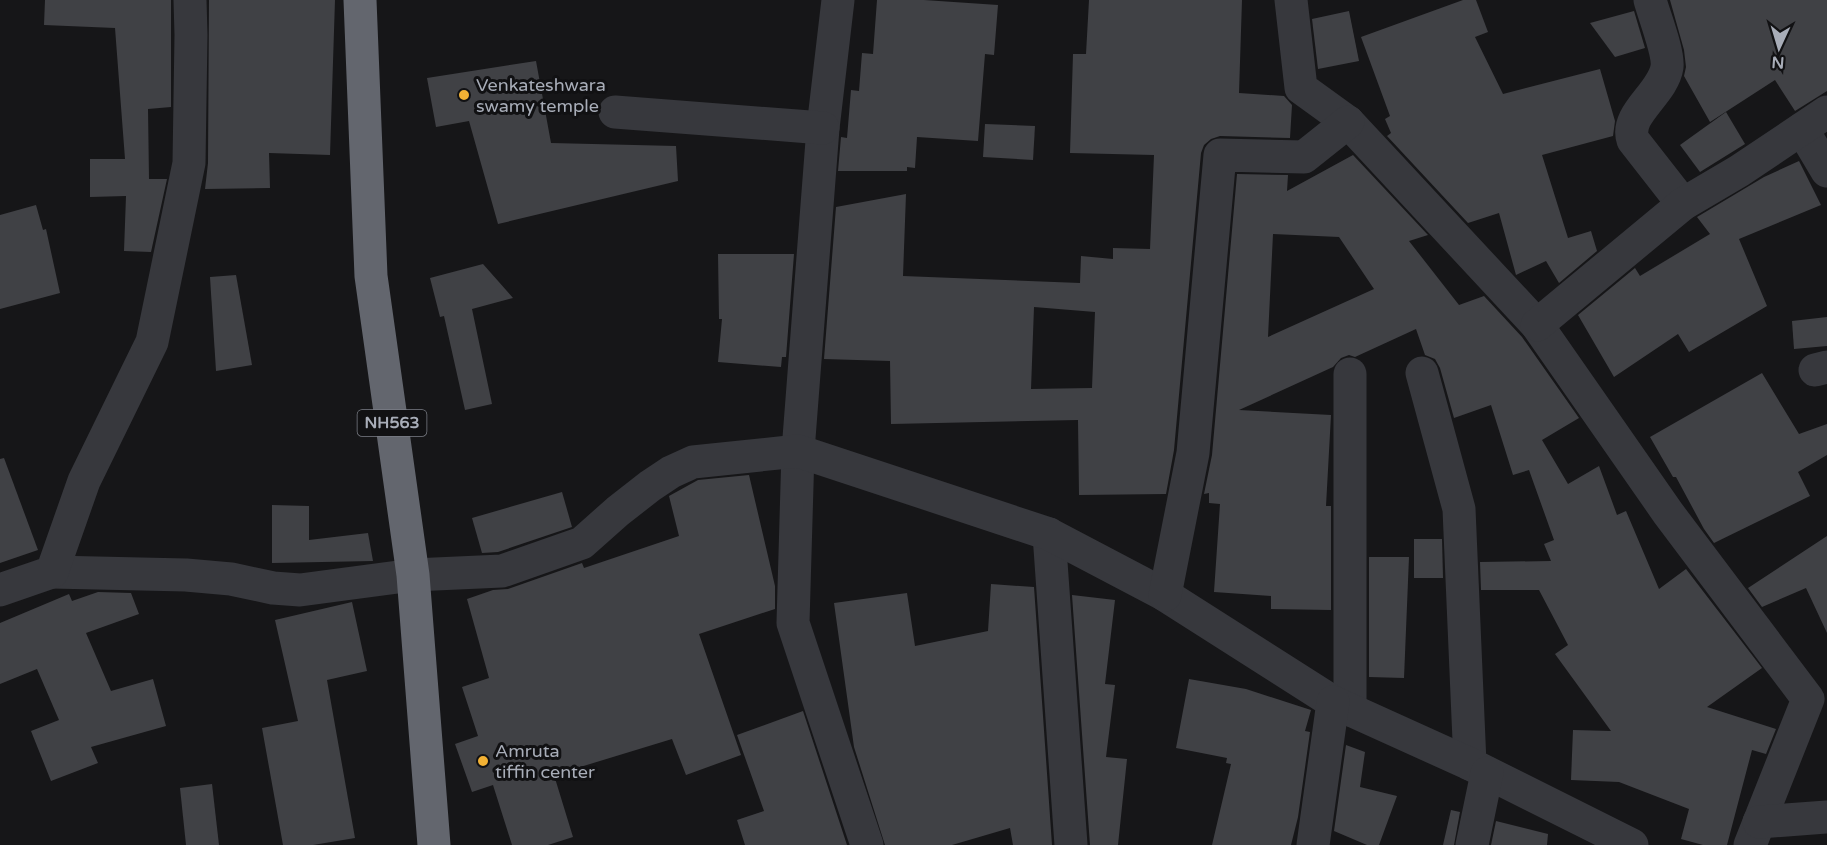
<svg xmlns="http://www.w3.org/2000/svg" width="1827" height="845" viewBox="0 0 1827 845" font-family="'Varela Round',sans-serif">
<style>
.building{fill:#404145;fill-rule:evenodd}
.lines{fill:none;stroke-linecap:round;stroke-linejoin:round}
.street{stroke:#37383d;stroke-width:33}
.highway{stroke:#63666e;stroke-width:33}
.poi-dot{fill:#f2b134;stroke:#111113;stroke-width:2}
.labels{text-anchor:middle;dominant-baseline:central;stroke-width:6;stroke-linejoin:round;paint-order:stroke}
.shield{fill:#111113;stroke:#7b7e86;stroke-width:1.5}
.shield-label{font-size:16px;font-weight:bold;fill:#a8adb8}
.poi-label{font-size:18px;fill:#a8adb8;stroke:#111113;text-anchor:start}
</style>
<rect width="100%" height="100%" fill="#161618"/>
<g class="building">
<path d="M 45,0 L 171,0 L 171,107 L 148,109 L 149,179 L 167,179 L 151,252 L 124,251 L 126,196 L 90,197 L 90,159 L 125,159 L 115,28 L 44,25 Z"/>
<path d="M 209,0 L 335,0 L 330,155 L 269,153 L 270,188 L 205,189 L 208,163 Z"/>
<path d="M 877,0 L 924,0 L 998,5 L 994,55 L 985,54 L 978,141 L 917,137 L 915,168 L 907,167 L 907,171 L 838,171 L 841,137 L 847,138 L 851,90 L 859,91 L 862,53 L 873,54 Z"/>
<path d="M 1089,0 L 1242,0 L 1239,93 L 1284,96 L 1292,105 L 1290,138 L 1220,136 L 1211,139 L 1204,145 L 1201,153 L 1174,450 L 1166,494 L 1079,495 L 1078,420 L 891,424 L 890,361 L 824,359 L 836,207 L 906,194 L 903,276 L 1080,283 L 1081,256 L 1113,259 L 1113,248 L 1150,249 L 1154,155 L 1070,153 L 1073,54 L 1086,54 ZM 1034,307 L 1095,312 L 1092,388 L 1031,389 Z"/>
<path d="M 1463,0 L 1476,0 L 1488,32 L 1475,37 L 1503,94 L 1600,69 L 1615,121 L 1613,136 L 1542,155 L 1568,238 L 1591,231 L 1597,251 L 1559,283 L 1546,261 L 1516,275 L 1499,213 L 1468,223 L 1387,136 L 1391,133 L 1385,119 L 1390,116 L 1361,37 Z"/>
<path d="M 1670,0 L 1827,0 L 1827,91 L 1795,111 L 1775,80 L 1710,122 L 1684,76 L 1686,67 L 1684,50 Z"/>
<path d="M 1349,11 L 1359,61 L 1318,69 L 1312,19 Z"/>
<path d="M 1634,11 L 1645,48 L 1615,57 L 1590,23 Z"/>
<path d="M 536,61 L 551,143 L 676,146 L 678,181 L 498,224 L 469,121 L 436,127 L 427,78 Z"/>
<path d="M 1726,112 L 1745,144 L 1700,172 L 1680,145 Z"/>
<path d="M 985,124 L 1035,126 L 1033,160 L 983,157 Z"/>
<path d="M 1353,155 L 1428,235 L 1409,241 L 1459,305 L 1484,296 L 1522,337 L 1579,418 L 1542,440 L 1568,484 L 1599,466 L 1617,515 L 1626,511 L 1659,589 L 1686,569 L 1762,668 L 1707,707 L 1776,729 L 1766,754 L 1752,750 L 1727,845 L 1703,845 L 1681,839 L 1689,809 L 1619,782 L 1571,780 L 1573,730 L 1611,731 L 1555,654 L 1568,645 L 1539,590 L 1481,590 L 1480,562 L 1551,561 L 1544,544 L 1554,540 L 1529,470 L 1513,475 L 1491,405 L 1454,418 L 1440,368 L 1435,359 L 1425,355 L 1416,329 L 1355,357 L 1349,355 L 1341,358 L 1333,367 L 1239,410 L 1331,415 L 1326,506 L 1331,506 L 1331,610 L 1271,609 L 1271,596 L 1214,592 L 1220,504 L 1209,503 L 1209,493 L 1204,494 L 1212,455 L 1237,174 L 1288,175 L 1287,191 ZM 1273,234 L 1339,237 L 1374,289 L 1268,337 Z"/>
<path d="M 1799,161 L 1821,205 L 1739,239 L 1767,306 L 1689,352 L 1678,334 L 1614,377 L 1578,315 L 1635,268 L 1640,276 L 1710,234 L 1697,217 L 1764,177 Z"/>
<path d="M 36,205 L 43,230 L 46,229 L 60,293 L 0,309 L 0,215 Z"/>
<path d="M 718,254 L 794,254 L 786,357 L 782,357 L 781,367 L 718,362 L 722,319 L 719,319 Z"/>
<path d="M 483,264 L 513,298 L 472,309 L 492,404 L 465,410 L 444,316 L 440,317 L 430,278 Z"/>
<path d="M 236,275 L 252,365 L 216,371 L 210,277 Z"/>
<path d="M 1827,317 L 1827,346 L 1794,349 L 1792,321 Z"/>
<path d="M 1762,373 L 1799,434 L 1827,424 L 1827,455 L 1798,472 L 1810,496 L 1714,543 L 1704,529 L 1676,477 L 1673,477 L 1650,437 Z"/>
<path d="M 4,458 L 38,550 L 0,563 L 0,459 Z"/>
<path d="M 749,475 L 775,586 L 775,609 L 699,634 L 741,755 L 686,775 L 672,739 L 554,775 L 573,837 L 548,845 L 512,845 L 493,785 L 472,792 L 455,744 L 478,736 L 462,687 L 489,678 L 467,599 L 493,590 L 508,589 L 582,563 L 584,568 L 679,536 L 669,496 L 698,480 Z"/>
<path d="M 562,492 L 572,527 L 498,552 L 482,553 L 472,518 Z"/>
<path d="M 272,505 L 309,506 L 309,540 L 368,533 L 373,561 L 272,563 Z"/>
<path d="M 1827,536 L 1827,633 L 1806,588 L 1762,607 L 1748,588 Z"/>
<path d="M 1414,539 L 1442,539 L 1443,578 L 1414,578 Z"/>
<path d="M 1369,557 L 1409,557 L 1404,678 L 1369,677 Z"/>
<path d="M 991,584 L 1034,587 L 1052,845 L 1013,845 L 1010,828 L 952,845 L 885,845 L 854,747 L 834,603 L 907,593 L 915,646 L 988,631 Z"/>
<path d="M 98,592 L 131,593 L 139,614 L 86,633 L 111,691 L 153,679 L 166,726 L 91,747 L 98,763 L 51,781 L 31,731 L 59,720 L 37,669 L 0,684 L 0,623 L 69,594 L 72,601 Z"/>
<path d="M 1072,595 L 1115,600 L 1105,684 L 1115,685 L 1106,757 L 1127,759 L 1118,845 L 1090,845 Z"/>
<path d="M 352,602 L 367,671 L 327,680 L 355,838 L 313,845 L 283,845 L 262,728 L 298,721 L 275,620 Z"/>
<path d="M 1189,679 L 1246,689 L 1311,710 L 1305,731 L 1310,732 L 1298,817 L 1291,845 L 1212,845 L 1231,764 L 1226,763 L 1227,758 L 1176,748 Z"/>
<path d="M 803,711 L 847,845 L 745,845 L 737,820 L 764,811 L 737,735 Z"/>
<path d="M 1346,745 L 1365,752 L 1360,787 L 1397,796 L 1379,845 L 1367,845 L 1334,831 Z"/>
<path d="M 212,784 L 219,845 L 186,845 L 180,788 Z"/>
<path d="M 1451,810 L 1460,812 L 1454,845 L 1443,845 Z"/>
<path d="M 1496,821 L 1548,834 L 1547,845 L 1491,845 Z"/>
</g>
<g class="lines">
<g class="street">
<path d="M 838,0 L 823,128 L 798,451 L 793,623 L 867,845"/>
<path d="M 1291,0 L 1301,88 L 1348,122 L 1537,325 L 1668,513 L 1808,699 L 1750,845"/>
<path d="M 1650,0 C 1654,15 1669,53 1667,67 C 1663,94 1624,114 1633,140 L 1683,204"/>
<path d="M 615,112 L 823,128"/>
<path d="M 1802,129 L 1827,171"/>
<path d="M 1537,325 L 1683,204 L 1739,171 L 1827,112"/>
<path d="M 1815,370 L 1827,367"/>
<path d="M 1422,373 L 1459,509 L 1470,764"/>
<path d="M 1350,374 L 1350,710"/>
<path d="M 1049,534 L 1071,845"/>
<path d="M 52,572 L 186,575 L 231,579 L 273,588 L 300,590 L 413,575 L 502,571 L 582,543 L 618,511 L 650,486 L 671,472 L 693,462 L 798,451 L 1049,534 L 1165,595 L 1333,702 L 1470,764 L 1632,845"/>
<path d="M 0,590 L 52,572 L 84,481 L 152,342 L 189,163 L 191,35 L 190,0"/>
<path d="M 1165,595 L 1193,453 L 1220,155 L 1304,157 L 1348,122"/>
<path d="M 1759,822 L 1827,817"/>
<path d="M 1313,845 L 1333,702"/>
<path d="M 1472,845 L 1487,773"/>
</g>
<path class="highway" d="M 360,0 L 371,276 L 413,575 L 434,845"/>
</g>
<g class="poi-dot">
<circle cx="464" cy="95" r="6"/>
<circle cx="483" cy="761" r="6"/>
</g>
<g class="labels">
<rect class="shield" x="357.5" y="410" width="69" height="26" rx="4.5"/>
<g class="shield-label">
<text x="392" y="423">NH563</text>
</g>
<g class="poi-label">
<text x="476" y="85">Venkateshwara<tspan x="476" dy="21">swamy temple</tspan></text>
<text x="495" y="751">Amruta<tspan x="495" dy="21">tiffin center</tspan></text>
</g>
</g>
<g transform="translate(1779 48) rotate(184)" stroke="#111113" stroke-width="4.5" paint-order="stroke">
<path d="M0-4.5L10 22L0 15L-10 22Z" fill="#a8adb8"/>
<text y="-9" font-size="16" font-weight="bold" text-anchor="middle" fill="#a8adb8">N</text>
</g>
</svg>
